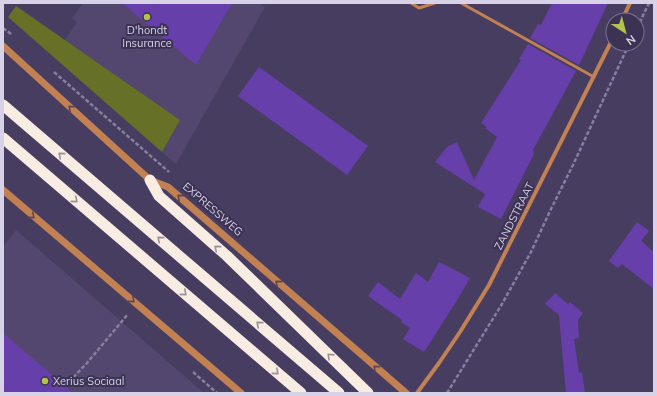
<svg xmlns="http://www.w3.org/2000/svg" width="657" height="396" viewBox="0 0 657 396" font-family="Mulish,sans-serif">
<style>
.built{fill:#534770}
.green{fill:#667127}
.building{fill:#673fab}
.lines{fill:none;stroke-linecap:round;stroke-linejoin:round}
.path{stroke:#877f9c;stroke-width:2.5;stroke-dasharray:4 2;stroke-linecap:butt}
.service{stroke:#c18152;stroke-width:3}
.minor{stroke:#c18152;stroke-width:4}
.tertiary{stroke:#c18152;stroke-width:7}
.trunk{stroke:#f9ece2;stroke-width:11}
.oneway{stroke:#5d4654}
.oneway2{stroke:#9a8f9b}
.poi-dot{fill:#b2c34c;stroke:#3c3254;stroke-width:1.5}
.labels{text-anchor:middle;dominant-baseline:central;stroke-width:4;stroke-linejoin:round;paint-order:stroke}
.poi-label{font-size:11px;fill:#d7d2e7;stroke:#3c3254}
.street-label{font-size:11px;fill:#d7d2e7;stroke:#3c3254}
</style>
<rect width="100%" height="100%" fill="#473d60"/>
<g class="built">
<path d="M 83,3 L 259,3 L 265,7 L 176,164 L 162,152 L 180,120 L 65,40 L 77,22 L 72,18 Z"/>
<path d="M 16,230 L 204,393 L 3,393 L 3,247 Z"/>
</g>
<path class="green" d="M 16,6 L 180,120 L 162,152 L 8,17 Z"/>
<g class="building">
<path d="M 122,3 L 232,3 L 196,65 Z"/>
<path d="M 552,3 L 608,3 L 579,65 L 530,38 L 538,24 L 541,25 Z"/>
<path d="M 528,44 L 576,71 L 533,150 L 534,154 L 501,219 L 478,207 L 485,194 L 435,162 L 447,147 L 457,142 L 474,180 L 497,137 L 485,128 L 487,127 L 481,123 L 521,60 L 519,59 Z"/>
<path d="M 259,67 L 368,146 L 347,175 L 238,96 Z"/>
<path d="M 637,222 L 649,231 L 641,241 L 654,252 L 654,289 L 622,264 L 618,268 L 609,261 Z"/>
<path d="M 439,262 L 470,278 L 456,302 L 424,352 L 403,339 L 410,328 L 401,322 L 402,320 L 368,296 L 378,282 L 400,299 L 416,273 L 428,282 Z"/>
<path d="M 555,293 L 568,304 L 570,302 L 583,313 L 578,320 L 579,338 L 574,339 L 579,373 L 582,372 L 585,393 L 566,393 L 559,315 L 545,304 Z"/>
<path d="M 3,333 L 73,393 L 3,393 Z"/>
</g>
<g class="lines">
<g class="path">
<path d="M 3,28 L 11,34"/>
<path d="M 637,28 L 649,3"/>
<path d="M 54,72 L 169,172"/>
<path d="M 193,372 L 217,393"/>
<path d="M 65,386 L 87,363 L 128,314"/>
<path d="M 447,393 L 502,304 L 531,252 L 551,209 L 573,165 L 629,44"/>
</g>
<g class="service">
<path d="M 411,3 L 419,8 L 435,3"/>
<path d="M 461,3 L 594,77"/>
</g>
<g class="minor">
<path d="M 622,20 L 630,3"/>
<path d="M 417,393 L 439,363 L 460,332 L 489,285 L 613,38"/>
</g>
<g class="tertiary">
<path d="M 3,46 L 150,180 L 168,187 L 406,393"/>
<path d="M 3,190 L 241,393"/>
</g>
<g class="trunk">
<path d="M 3,105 L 339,393"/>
<path d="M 3,138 L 301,393"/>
<path d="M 150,180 L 159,196 L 227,256 L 368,393"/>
</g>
</g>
<defs><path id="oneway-chevron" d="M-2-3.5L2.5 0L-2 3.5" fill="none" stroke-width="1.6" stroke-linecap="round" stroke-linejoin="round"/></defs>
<g class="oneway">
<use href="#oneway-chevron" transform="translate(71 108) rotate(-138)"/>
<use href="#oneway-chevron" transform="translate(180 197) rotate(-139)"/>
<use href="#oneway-chevron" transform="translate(32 216) rotate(41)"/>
<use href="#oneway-chevron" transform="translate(278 283) rotate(-139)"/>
<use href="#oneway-chevron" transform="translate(132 300) rotate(40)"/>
<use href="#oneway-chevron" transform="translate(376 368) rotate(-139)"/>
</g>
<g class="oneway2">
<use href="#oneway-chevron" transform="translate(61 155) rotate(-139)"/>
<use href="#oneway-chevron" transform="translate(75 200) rotate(41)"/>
<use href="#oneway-chevron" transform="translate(160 239) rotate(-139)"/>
<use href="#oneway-chevron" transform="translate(217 248) rotate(-139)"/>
<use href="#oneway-chevron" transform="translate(184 293) rotate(41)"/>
<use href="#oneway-chevron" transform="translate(259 324) rotate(-139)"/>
<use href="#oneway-chevron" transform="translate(330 356) rotate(-136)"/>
<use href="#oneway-chevron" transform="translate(276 372) rotate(41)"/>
</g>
<g class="poi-dot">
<circle cx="147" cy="17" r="4"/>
<circle cx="45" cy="381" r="4"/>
</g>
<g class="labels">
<g class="poi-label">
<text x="147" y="30">D'hondt<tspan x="147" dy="13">Insurance</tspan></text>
<text x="53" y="381" text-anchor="start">Xerius Sociaal</text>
</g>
<g class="street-label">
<text transform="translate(213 209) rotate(41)">EXPRESSWEG</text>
<text transform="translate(514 216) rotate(-63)">ZANDSTRAAT</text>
</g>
</g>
<rect width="657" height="396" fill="none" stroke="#d7d2e7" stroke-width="8"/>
<g transform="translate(625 32) rotate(144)"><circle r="19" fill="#3c3254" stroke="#7a728f"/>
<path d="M0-3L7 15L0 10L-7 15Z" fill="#b2c34c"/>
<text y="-6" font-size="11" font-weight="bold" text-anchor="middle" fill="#d7d2e7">N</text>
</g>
</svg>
